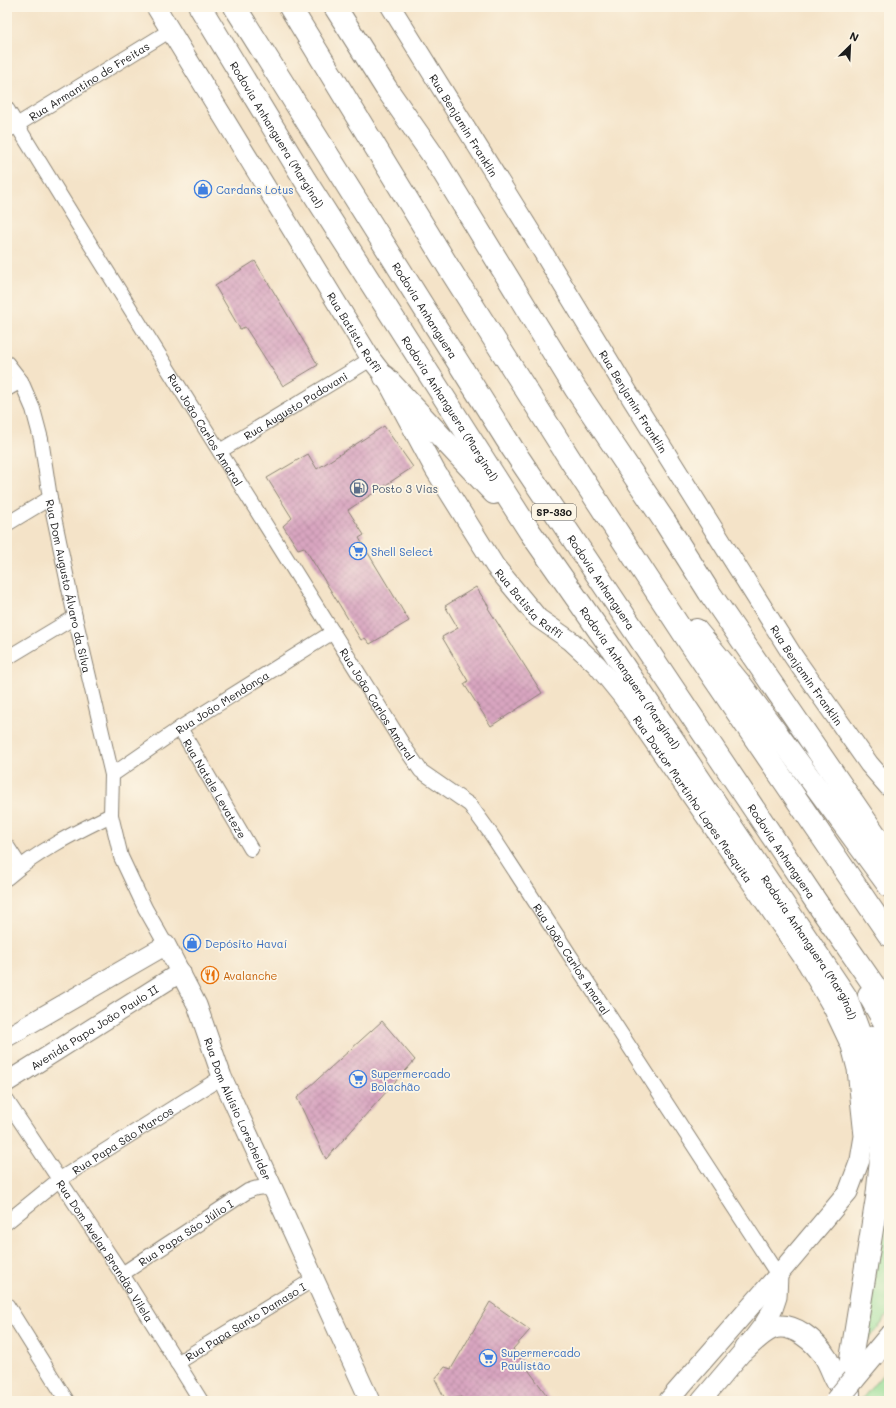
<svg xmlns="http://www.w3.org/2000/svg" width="896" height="1408" viewBox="0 0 896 1408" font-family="Mali,sans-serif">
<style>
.green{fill:#96de97;stroke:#597d5a}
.building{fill:url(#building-cross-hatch)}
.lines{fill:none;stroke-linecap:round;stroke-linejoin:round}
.street-casing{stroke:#888072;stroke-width:16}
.secondary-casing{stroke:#888072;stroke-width:21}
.highway-casing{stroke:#888072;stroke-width:24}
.street{stroke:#fff;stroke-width:14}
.secondary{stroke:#fff;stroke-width:19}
.highway{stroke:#fff;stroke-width:22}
.highway-bridge-casing{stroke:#888072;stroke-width:24;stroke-linecap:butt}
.highway-bridge{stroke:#fff;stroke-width:22}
.labels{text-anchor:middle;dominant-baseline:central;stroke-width:3.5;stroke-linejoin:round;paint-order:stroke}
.shield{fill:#fcf5e5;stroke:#5f5d58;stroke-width:1}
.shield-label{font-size:10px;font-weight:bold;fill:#1c1c1c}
.street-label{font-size:11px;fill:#1c1c1c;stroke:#fcf5e5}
.shop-label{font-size:11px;fill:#366cbe;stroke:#fcf5e5;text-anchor:start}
.service-label{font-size:11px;fill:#4e5e75;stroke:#fcf5e5;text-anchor:start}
.food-label{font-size:11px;fill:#c56008;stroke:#fcf5e5;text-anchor:start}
</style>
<defs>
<pattern id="building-cross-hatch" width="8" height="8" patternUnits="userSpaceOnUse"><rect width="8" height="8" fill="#d8a5c0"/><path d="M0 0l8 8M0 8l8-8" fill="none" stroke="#b98da4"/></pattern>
</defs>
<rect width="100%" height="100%" fill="#fcf5e5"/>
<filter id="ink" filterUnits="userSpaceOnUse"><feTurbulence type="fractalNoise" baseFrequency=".025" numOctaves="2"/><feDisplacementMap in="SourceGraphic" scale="8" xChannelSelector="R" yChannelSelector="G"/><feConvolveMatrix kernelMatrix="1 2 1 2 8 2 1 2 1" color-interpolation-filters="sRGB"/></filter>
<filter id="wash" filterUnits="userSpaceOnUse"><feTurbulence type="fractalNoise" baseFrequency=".012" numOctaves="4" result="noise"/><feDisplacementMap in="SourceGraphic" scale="16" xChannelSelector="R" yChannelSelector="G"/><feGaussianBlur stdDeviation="0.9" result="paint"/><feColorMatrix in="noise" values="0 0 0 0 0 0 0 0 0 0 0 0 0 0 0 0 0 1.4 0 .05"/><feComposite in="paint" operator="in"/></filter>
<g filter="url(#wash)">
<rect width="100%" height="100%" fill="#f4e3c8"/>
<g class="green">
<path d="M 889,1154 L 889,1313 L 866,1343 Z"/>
<path d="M 889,1367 L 889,1401 L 860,1401 Z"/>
</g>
<g id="blocks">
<g class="building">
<path d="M 255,261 L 318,365 L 283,386 L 245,327 L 240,329 L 215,286 Z"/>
<path d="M 384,426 L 413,467 L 348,510 L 364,535 L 359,538 L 409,621 L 370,644 L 365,638 L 361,640 L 304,547 L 298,549 L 283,526 L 292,518 L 267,478 L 308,454 L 317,469 Z"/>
<path d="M 476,587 L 489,607 L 488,608 L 542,693 L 491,726 L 464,684 L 468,681 L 442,637 L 458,628 L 445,606 Z"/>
<path d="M 382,1021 L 415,1060 L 326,1159 L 297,1098 Z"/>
<path d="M 490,1302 L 530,1330 L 513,1349 L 551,1401 L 465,1401 L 461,1397 L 446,1401 L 435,1379 L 445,1367 L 451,1369 Z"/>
</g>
</g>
</g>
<g filter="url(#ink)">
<use href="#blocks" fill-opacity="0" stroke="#888072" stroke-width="1"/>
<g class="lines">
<defs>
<g id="street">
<path id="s1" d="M 7,109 C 138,324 273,535 405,748 L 421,771 L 470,805 L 489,831 L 778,1275"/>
<path id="s2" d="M 7,131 L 171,30"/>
<path id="s3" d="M 7,363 L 21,381 L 33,409 L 41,439 L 50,498 L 75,617 L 112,775 L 111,815 L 121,857 L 145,908 L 166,945"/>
<path d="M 7,389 L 21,381"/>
<path id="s4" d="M 220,451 L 371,359"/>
<path d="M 7,524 L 50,498"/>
<path d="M 7,658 L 75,617"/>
<path id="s5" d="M 180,728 L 251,849"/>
<path id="s6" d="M 112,775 L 180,728 L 333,632"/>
<path d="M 7,846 L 20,866"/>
<path d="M 7,878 C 38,851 74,833 111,815"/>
<path id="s7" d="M 7,1101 L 122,1274 L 201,1401"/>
<path id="s8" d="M 7,1222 L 60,1179 L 222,1077"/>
<path id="s9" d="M 122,1274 L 248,1191 C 258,1187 264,1186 273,1191"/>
<path d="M 7,1305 L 67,1401"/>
<path id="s10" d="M 177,1363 L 314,1279"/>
</g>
<g id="secondary">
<path id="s11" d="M 156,7 L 371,359 L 385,377 L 435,470 L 495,566 L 538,618 L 571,641 L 597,665 L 623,697 L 807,963 L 833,1008 L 851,1046 L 857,1069 L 864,1136 L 860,1160 L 848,1192 L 778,1275 L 668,1401"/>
<path id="s12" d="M 391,7 L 532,234 L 632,399 L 793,656 L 869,764 L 889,787"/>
<path id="s13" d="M 7,1037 L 166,945 L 197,1005 L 222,1077 L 370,1401"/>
<path id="s14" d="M 7,1082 L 181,972"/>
<path d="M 701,1401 L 745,1349 L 764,1324 L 773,1309 L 777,1297 L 778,1275"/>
</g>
<g id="highway">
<path id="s15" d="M 200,7 L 305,180 L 530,532 L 610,646 L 846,997 L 873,1070 L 881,1111 L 883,1141 L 877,1198 L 848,1378 L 849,1400"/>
<path id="s16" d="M 235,7 L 512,448 L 821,909 L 889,1007"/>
<path d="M 290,7 L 449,268 L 573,464 L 690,643 L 889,935"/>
<path d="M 335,7 L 386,88 L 434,157 L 575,388 L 665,522 L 709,592 L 889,855"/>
<path d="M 385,377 L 494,493"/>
<path d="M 696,630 L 742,686 L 889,886"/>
<path d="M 869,995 L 889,1030"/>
<path d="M 874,1037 L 889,1068"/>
<path d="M 745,1349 C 753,1342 762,1332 772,1328 C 793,1321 816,1342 826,1358 C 834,1372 835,1385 849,1394"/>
<path d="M 853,1380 L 889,1337"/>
</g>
</defs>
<use href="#street" class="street-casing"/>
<use href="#secondary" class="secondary-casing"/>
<use href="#highway" class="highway-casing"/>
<use href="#street" class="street"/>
<use href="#secondary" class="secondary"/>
<use href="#highway" class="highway"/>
<defs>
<path id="highway-bridge" d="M 836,1401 L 853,1380"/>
</defs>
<use href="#highway-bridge" class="highway-bridge-casing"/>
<use href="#highway-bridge" class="highway-bridge"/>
</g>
</g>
<defs>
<symbol id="shop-ring" viewBox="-11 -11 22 22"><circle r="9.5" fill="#fcf5e5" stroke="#3f7fe0" stroke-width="1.5"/><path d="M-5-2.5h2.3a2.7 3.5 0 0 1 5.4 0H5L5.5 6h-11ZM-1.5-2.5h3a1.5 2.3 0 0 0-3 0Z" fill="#3f7fe0"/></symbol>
<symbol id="fuel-ring" viewBox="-11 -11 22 22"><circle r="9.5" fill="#fcf5e5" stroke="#5c6f8a" stroke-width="1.5"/><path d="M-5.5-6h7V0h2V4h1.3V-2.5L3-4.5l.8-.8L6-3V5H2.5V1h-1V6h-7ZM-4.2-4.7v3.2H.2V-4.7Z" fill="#5c6f8a"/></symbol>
<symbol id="supermarket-ring" viewBox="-11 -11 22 22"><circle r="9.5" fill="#fcf5e5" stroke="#3f7fe0" stroke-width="1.5"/><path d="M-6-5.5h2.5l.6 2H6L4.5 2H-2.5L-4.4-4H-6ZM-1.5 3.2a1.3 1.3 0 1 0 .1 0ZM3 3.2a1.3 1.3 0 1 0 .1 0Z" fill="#3f7fe0"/></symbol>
<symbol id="restaurant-ring" viewBox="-11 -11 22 22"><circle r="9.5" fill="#fcf5e5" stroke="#e8710a" stroke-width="1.5"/><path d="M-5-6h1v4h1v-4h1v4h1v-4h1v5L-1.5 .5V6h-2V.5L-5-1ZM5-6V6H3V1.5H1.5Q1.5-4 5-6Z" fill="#e8710a"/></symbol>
</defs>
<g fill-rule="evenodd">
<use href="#shop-ring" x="193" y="179" width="20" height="20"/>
<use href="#fuel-ring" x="349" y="478" width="20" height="20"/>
<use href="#supermarket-ring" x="348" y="541" width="20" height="20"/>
<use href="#shop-ring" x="182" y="933" width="20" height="20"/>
<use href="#restaurant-ring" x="200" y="965" width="20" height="20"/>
<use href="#supermarket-ring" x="348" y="1069" width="20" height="20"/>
<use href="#supermarket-ring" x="478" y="1348" width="20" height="20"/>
</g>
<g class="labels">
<rect class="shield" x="532" y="504" width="44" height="16" rx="3"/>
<g class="shield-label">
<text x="554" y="512">SP-330</text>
</g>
<g class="street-label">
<text stroke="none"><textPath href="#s2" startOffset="96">Rua Armantino de Freitas</textPath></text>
<text stroke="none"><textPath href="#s12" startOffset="139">Rua Benjamin Franklin</textPath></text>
<text stroke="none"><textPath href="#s15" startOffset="149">Rodovia Anhanguera (Marginal)</textPath></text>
<text stroke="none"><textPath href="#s16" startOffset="358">Rodovia Anhanguera</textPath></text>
<text stroke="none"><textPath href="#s11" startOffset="381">Rua Batista Raffi</textPath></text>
<text stroke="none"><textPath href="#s12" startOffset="463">Rua Benjamin Franklin</textPath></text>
<text stroke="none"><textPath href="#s4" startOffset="88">Rua Augusto Padovani</textPath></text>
<text stroke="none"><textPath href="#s15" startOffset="473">Rodovia Anhanguera (Marginal)</textPath></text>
<text stroke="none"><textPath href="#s1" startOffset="377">Rua João Carlos Amaral</textPath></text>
<text stroke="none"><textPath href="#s16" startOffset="682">Rodovia Anhanguera</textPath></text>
<text stroke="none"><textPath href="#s3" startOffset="234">Rua Dom Augusto Álvaro da Silva</textPath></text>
<text stroke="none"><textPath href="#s11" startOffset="705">Rua Batista Raffi</textPath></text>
<text stroke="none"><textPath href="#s12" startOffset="787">Rua Benjamin Franklin</textPath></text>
<text stroke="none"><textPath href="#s15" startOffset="797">Rodovia Anhanguera (Marginal)</textPath></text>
<text stroke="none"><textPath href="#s6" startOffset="132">Rua João Mendonça</textPath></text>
<text stroke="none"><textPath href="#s1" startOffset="701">Rua João Carlos Amaral</textPath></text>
<text stroke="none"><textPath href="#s5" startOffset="70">Rua Natale Levateze</textPath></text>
<text stroke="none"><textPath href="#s11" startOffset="962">Rua Doutor Martinho Lopes Mesquita</textPath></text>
<text stroke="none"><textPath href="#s16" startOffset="1006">Rodovia Anhanguera</textPath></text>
<text stroke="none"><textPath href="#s15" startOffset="1121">Rodovia Anhanguera (Marginal)</textPath></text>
<text stroke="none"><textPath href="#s1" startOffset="1025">Rua João Carlos Amaral</textPath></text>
<text stroke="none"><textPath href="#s14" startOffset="103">Avenida Papa João Paulo II</textPath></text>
<text stroke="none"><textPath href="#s13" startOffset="363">Rua Dom Aluísio Lorscheider</textPath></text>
<text stroke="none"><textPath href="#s8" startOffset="142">Rua Papa São Marcos</textPath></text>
<text stroke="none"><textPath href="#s9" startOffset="76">Rua Papa São Júlio I</textPath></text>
<text stroke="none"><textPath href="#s7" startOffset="179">Rua Dom Avelar Brandão Vilela</textPath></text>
<text stroke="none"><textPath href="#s10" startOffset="80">Rua Papa Santo Damaso I</textPath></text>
</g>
<g class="shop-label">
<text x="216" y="189">Cardans Lotus</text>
<text x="371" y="551">Shell Select</text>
<text x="205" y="943">Depósito Havaí</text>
<text x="371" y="1073">Supermercado<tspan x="371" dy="13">Bolachão</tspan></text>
<text x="501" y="1352">Supermercado<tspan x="501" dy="13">Paulistão</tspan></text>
</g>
<g class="service-label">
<text x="372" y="488">Posto 3 Vias</text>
</g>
<g class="food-label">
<text x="223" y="975">Avalanche</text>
</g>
</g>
<rect width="896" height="1408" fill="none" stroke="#fcf5e5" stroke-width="24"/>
<g transform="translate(850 46) rotate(24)" stroke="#fcf5e5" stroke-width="3" paint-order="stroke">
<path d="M0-3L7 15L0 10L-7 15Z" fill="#1c1c1c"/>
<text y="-6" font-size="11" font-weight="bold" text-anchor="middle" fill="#1c1c1c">N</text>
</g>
</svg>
